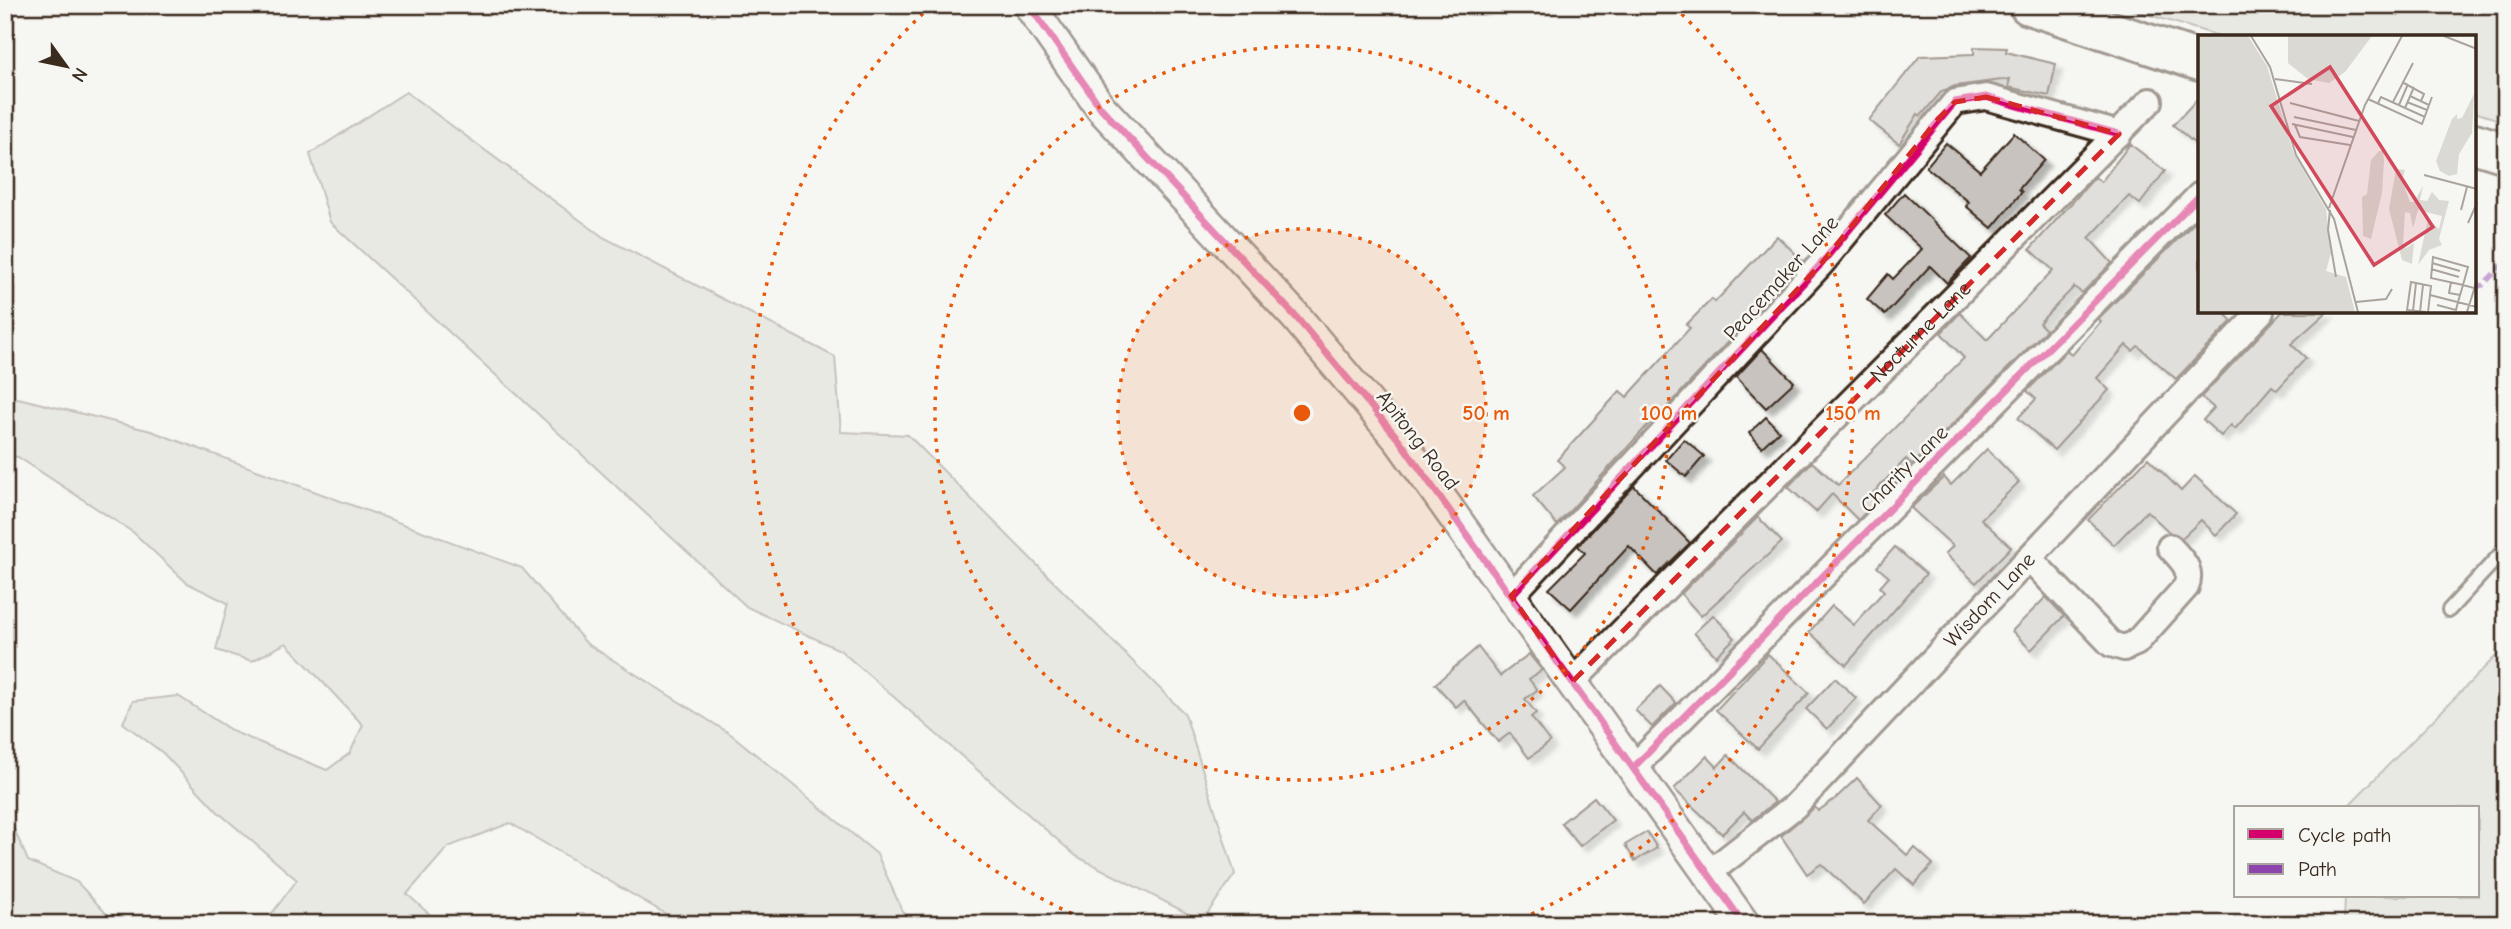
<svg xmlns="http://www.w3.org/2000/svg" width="2511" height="929" viewBox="0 0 2511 929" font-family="'Comic Neue',sans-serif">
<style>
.green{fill:#dad9d3;stroke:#8a8278;stroke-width:2}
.building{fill:#c8c3be;stroke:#3b2a1e;stroke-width:2;filter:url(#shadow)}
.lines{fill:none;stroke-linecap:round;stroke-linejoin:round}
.service-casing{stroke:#3b2a1e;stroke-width:18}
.minor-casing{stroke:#3b2a1e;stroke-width:30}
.tertiary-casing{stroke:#3b2a1e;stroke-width:35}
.trunk-casing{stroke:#3b2a1e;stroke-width:44}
.service{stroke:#f6f6f2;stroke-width:12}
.minor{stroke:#f6f6f2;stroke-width:24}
.tertiary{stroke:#f6f6f2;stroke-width:30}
.trunk{stroke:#f6f6f2;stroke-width:38}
.quiet{stroke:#8e44ad;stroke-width:5;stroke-dasharray:10 5;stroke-linecap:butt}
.cycleway-casing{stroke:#f6f6f2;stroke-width:11}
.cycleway{stroke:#d6006c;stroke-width:7}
.marked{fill:none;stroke:#d62828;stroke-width:5;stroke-dasharray:14 9;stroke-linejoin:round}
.ring{fill:none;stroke:#e8590c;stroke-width:3.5;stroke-dasharray:3.5 7}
.labels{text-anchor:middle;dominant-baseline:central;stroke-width:5;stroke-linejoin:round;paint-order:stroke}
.street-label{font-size:21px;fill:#3b2a1e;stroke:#f6f6f2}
.inset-road{fill:none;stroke:#aba49d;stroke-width:2}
.view{fill:#d1495b;fill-opacity:0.15;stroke:#d1495b;stroke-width:3.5}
.inset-edge{fill:none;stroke:#3b2a1e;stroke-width:3.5}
.centre{fill:#e8590c;stroke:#f6f6f2;stroke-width:3.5}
.ring-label{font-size:21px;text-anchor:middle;font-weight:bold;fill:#e8590c;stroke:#f6f6f2;stroke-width:5;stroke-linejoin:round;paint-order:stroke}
</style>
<defs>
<filter id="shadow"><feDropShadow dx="6" dy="6" stdDeviation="2" flood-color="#0004"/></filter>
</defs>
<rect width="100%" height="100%" fill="#f6f6f2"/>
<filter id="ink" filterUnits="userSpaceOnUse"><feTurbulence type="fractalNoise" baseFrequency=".0143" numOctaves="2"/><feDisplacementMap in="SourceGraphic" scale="14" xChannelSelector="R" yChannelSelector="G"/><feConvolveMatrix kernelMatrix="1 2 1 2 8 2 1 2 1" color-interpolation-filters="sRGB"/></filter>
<g filter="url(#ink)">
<g class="green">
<path d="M 2116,5 L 2506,5 L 2506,122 L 2474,112 L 2474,37 L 2223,37 Z"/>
<path d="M 406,92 L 603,237 L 835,357 L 841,432 L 908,435 L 1185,714 L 1235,874 L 1202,921 L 1076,856 L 840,650 L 747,607 L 330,222 L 310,154 Z"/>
<path d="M 18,398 L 151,431 L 522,568 L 586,643 L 732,735 L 877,854 L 908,924 L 678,921 L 510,823 L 448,847 L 407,894 L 440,924 L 264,924 L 297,880 L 217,811 L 163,753 L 123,723 L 133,701 L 178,696 L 234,732 L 327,770 L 350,753 L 363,725 L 286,643 L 252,661 L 216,650 L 228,603 L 187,583 L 134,533 L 18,457 L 5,455 L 5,406 Z"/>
<path d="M 2506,646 L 2506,924 L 2344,924 L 2345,896 L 2478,896 L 2478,808 L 2347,807 Z"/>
<path d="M 5,823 L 14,829 L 28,861 L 77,882 L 116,924 L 5,924 Z"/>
</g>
<g class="building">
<path d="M 1974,47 L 2007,48 L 2006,52 L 2056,64 L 2049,96 L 2008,87 L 2010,79 L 1955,86 L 1941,92 L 1921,116 L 1918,114 L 1899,144 L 1869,120 L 1920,56 L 1974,54 Z"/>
<path d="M 2200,96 L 2200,148 L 2173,125 Z"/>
<path d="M 2014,133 L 2044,160 L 2019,189 L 2022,192 L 1992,228 L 1966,206 L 1969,202 L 1926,167 L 1946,143 L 1980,171 Z"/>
<path d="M 2130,144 L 2165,171 L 2140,204 L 2129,196 L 2089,238 L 2112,263 L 2082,293 L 2074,287 L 2039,323 L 2046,330 L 1912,465 L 1906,459 L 1871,495 L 1877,501 L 1858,520 L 1832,494 L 1816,512 L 1788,487 L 1812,462 L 1838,485 L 1964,358 L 1941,333 L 1960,313 L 1987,340 L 2053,270 L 2030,249 L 2095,177 L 2101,182 Z"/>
<path d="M 1904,193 L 1971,258 L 1947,283 L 1930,266 L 1885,315 L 1867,299 L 1888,274 L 1893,279 L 1922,249 L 1885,215 Z"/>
<path d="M 2200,217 L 2200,312 L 2223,312 L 2232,321 L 2176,379 L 2138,346 L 2133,351 L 2126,345 L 2097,378 L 2109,390 L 2054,450 L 2018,418 L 2036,399 L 2027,391 L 2067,350 L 2072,355 L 2101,321 L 2098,319 Z"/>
<path d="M 1777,236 L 1803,261 L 1656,419 L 1655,417 L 1557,525 L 1533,496 L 1565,467 L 1557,460 L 1620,391 L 1627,397 L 1690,328 L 1686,325 L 1712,299 L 1715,302 Z"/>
<path d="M 2282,312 L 2327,312 L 2291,344 L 2306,358 L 2277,390 L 2272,386 L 2235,429 L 2231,425 L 2221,436 L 2203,420 L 2214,408 L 2201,397 Z"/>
<path d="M 1762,349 L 1794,382 L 1766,408 L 1736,377 Z"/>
<path d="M 1766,417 L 1779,431 L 1762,447 L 1749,433 Z"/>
<path d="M 1684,439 L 1704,456 L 1686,477 L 1666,460 Z"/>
<path d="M 1987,449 L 2019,482 L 1981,519 L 2011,547 L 1976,583 L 1945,554 L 1953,546 L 1911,508 L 1944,477 L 1951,485 Z"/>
<path d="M 2148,458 L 2181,491 L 2195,476 L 2236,514 L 2216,535 L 2201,520 L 2182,538 L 2169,532 L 2147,511 L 2114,545 L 2088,520 Z"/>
<path d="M 1634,486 L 1690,543 L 1657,575 L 1629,546 L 1571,609 L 1549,589 L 1585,553 L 1578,546 Z"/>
<path d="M 1758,517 L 1782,542 L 1701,616 L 1681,594 Z"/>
<path d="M 1895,547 L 1926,574 L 1846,665 L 1809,632 L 1832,606 L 1854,625 L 1884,591 L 1880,587 L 1889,577 L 1877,567 Z"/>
<path d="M 2046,597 L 2064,616 L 2031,650 L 2012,631 Z"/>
<path d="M 1713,615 L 1735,638 L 1716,656 L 1694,633 Z"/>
<path d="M 1478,647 L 1500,676 L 1529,654 L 1542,670 L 1529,679 L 1537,690 L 1525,699 L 1536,713 L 1531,717 L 1550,742 L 1529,758 L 1510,733 L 1498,742 L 1464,700 L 1456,707 L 1435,684 Z"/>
<path d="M 1768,654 L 1809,693 L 1758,749 L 1716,710 Z"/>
<path d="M 1835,678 L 1856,698 L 1827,729 L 1806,709 Z"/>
<path d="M 1660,686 L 1676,703 L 1652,727 L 1635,710 Z"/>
<path d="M 1728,755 L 1775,802 L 1752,820 L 1744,812 L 1722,834 L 1674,789 L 1707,756 L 1717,767 Z"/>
<path d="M 1857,778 L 1882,805 L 1868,820 L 1907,855 L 1914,847 L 1933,864 L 1914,885 L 1896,869 L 1864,904 L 1821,864 L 1807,874 L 1781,836 L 1815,807 L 1818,811 L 1836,798 Z"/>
<path d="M 1594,797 L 1613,820 L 1580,846 L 1561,823 Z"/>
<path d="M 1647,832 L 1657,848 L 1635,861 L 1625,845 Z"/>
</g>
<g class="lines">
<defs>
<path id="service" d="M 2449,610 L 2506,548"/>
<g id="minor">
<path d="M 2029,558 L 2111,644 L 2124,648 L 2136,643 L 2186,587 C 2193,568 2182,561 2170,547"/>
<path d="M 1511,596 L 1821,264 L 1955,102 L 1986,97 L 2119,134"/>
<path id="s1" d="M 1572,682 L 2150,101"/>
<path d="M 1633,768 L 2200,195"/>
<path id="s2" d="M 1706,875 L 1795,806 L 2261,312"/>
</g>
<path id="tertiary" d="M 1029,5 L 1101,108 L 1296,317 L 1400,441 L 1744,924"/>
<g id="trunk">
<path d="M 2029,5 L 2200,61"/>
<path d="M 2474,143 L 2506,153"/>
</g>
</defs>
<use href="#service" class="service-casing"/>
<use href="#minor" class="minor-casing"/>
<use href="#tertiary" class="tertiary-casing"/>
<use href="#trunk" class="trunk-casing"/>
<use href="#service" class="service"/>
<use href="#minor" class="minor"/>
<use href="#tertiary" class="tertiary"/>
<use href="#trunk" class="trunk"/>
<path class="quiet" d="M 2474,287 L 2483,285 L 2506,261"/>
<defs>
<g id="cycleway">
<path d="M 1029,5 L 1101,108 L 1296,317 L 1400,441 L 1744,924"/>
<path d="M 1511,596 L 1821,264 L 1955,102 L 1986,97 L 2119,134"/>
<path d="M 1633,768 L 2200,195"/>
</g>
</defs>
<use href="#cycleway" class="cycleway-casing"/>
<use href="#cycleway" class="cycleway"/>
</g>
</g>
<path d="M0 0H2511V929H0ZM 1986,97 L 2119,134 L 1572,682 L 1511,596 L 1821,264 L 1938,119 L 1955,102 Z" fill="#f6f6f2" fill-opacity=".55" fill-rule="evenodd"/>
<path class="marked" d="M 1986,97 L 2119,134 L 1572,682 L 1511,596 L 1821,264 L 1938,119 L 1955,102 Z"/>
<circle cx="1302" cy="413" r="184" fill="#e8590c" fill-opacity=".12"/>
<g class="ring">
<circle cx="1302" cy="413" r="184"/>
<circle cx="1302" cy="413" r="367"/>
<path d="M1091 922A551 551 0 0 1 930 7M1674 7A551 551 0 0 1 1513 922"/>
</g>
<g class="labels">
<g class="street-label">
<text transform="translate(1781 278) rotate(-48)">Peacemaker Lane</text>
<text stroke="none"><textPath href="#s1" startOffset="494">Nocturne Lane</textPath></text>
<text transform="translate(1418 440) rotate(52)">Apitong Road</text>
<text transform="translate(1904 469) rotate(-45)">Charity Lane</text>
<text stroke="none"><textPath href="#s2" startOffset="396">Wisdom Lane</textPath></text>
</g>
</g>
<g transform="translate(2198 35)">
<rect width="278" height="278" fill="#f6f6f2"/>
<path d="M 0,1 L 50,1 L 69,31 L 96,119 L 128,174 L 133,218 L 128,236 L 148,242 L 157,277 L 0,277 ZM 90,1 L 174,1 L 147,37 L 131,48 L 110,44 L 90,28 ZM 276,59 L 274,98 L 261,119 L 259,139 L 251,141 L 242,136 L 238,126 L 254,84 L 259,79 L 259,84 L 264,83 ZM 181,116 L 185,116 L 186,126 L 184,158 L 173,204 L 165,201 L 164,162 L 169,159 L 173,125 ZM 198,134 L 207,135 L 204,145 L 212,167 L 216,167 L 225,151 L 222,165 L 229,166 L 234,157 L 241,165 L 251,166 L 241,204 L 244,210 L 231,215 L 220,230 L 230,184 L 241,194 L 244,181 L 220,175 L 215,193 L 212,178 L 207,177 L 205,210 L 208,213 L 216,208 L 214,229 L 204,225 L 191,174 Z" fill="#dad9d3"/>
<path class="inset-road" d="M 53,1 L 72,32 L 98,120 L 136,184 L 160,277M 246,1 L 279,14M 77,44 L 114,49M 204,47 L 226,59 L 223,66M 212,61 L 231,70M 170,64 L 224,89 L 234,62M 195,67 L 215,28M 209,67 L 229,75M 92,68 L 161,86M 180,68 L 183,62 L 227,82M 201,70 L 210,49M 207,73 L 216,52M 96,82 L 158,95M 94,89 L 155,102M 97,90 L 102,102 L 152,110M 226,140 L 279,154M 131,173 L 167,70 L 204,1M 132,175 L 130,195 L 138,242M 263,175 L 269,152M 270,188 L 279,168M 234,228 L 262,236M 233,234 L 261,242M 253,247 L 251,258 L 262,260M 232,260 L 279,272M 158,267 L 188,264 L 194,254M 239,270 L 258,275 L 260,267 L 265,250 L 270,232 L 235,222 L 233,243 L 265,250 L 276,253M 215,276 L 218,248M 222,277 L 225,250M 228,277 L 209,275 L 213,247 L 233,251 L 230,277M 269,277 L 279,245"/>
<path class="view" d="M 132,32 L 235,192 L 176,230 L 73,71 Z"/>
<rect width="278" height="278" class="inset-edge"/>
</g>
<circle cx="1302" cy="413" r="10" class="centre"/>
<g class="ring-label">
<text x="1486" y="420">50 m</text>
<text x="1669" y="420">100 m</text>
<text x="1853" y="420">150 m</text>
</g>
<rect width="2511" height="929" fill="none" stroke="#f6f6f2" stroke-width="28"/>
<rect x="14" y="14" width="2483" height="901" fill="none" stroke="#3b2a1e" stroke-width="2.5" filter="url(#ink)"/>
<rect x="2234" y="806" width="245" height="91" fill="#f6f6f2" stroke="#aba49d" stroke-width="2"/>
<rect x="2248" y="829" width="35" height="10" fill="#d6006c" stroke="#aba49d" stroke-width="2"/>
<text x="2298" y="842" font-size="21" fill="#3b2a1e">Cycle path</text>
<rect x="2248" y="864" width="35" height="10" fill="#8e44ad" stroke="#aba49d" stroke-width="2"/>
<text x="2298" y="876" font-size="21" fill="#3b2a1e">Path</text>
<g transform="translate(66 66) rotate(123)" stroke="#f6f6f2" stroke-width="5" paint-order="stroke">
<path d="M0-5L12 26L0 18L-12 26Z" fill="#3b2a1e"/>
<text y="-10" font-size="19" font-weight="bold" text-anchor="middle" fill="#3b2a1e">N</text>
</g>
</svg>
